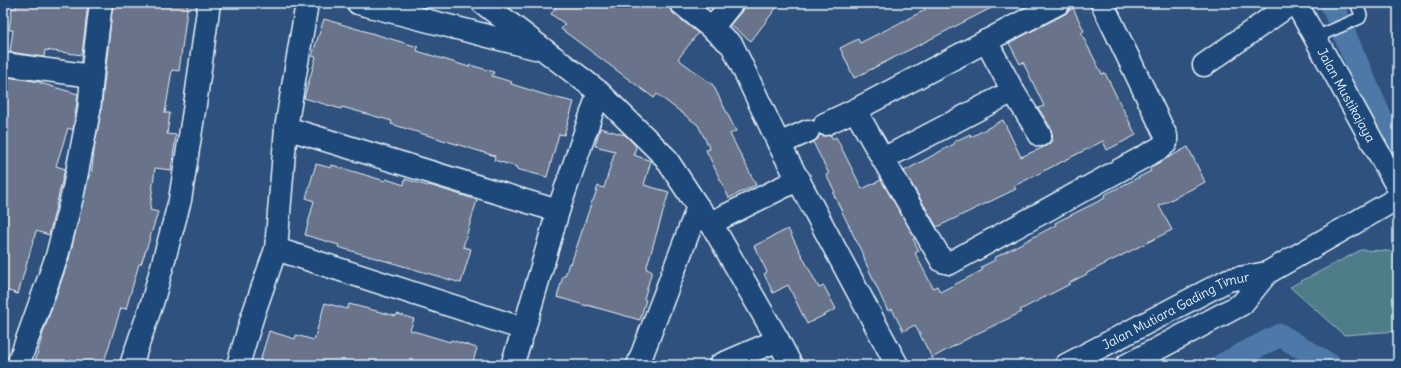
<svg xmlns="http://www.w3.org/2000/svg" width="1401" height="368" viewBox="0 0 1401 368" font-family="Delius,sans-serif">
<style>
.green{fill:#4e7d87;stroke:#9bb7c0}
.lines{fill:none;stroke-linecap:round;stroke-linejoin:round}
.canal{stroke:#4d79a8;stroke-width:23}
.building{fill:#697389;stroke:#e8f1f8}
.service-casing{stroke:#e8f1f8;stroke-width:14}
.minor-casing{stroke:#e8f1f8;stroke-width:25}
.secondary-casing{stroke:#e8f1f8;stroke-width:25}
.service{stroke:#1f4a7a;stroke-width:11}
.minor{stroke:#1f4a7a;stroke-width:22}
.secondary{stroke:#1f4a7a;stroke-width:22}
.labels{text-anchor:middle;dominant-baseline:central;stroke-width:3.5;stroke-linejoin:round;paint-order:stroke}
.street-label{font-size:13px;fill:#e8f1f8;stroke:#1f4a7a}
</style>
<rect width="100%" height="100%" fill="#2e527d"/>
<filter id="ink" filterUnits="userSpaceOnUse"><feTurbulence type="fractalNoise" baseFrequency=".025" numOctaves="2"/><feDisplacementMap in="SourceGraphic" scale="8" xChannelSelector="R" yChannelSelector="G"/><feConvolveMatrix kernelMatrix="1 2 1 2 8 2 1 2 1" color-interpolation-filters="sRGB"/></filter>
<g filter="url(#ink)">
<path class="green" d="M 1361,250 L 1389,251 L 1398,256 L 1398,331 L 1344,335 L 1290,287 Z"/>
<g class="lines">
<g class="canal">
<path d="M 1331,3 L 1398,158"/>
<path d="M 1222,365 L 1280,335 L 1330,365"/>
</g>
</g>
<g class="building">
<path d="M 17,3 L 30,3 L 52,6 L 52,3 L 69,5 L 69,3 L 88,3 L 82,55 L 45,50 L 44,57 L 10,52 L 13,30 L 9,30 L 12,8 L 16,9 Z"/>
<path d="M 113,3 L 188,3 L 179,71 L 172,70 L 165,113 L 170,113 L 167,134 L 176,135 L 171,170 L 155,168 L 150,210 L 158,212 L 147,247 L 141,264 L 139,264 L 126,309 L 121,308 L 103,365 L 92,365 L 71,359 L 69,365 L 34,365 L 43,333 L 69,259 L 89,176 L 91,176 L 95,143 L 101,112 Z"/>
<path d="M 559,3 L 669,3 L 669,8 L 673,13 L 698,33 L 678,59 L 713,85 L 736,131 L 730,134 L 756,185 L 729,198 L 706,150 L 710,149 L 698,125 L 657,94 L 654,98 L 561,29 L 565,24 L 551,14 Z"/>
<path d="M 744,3 L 780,3 L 751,41 L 730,25 L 742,11 Z"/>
<path d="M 922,3 L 1001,3 L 854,78 L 840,48 L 858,39 L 860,43 L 925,10 Z"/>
<path d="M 1073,8 L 1084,31 L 1081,33 L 1102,74 L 1105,73 L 1136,135 L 1107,150 L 1103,141 L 1014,186 L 1016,189 L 937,227 L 904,171 L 954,144 L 954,142 L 970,134 L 971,137 L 1003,120 L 1021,157 L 1046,146 L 1053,141 L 1051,128 L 1038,108 L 1044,106 L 1023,62 L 1020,64 L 1009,43 L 1065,14 Z"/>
<path d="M 324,19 L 418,47 L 417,51 L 469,67 L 470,65 L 494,72 L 492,76 L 512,82 L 511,84 L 549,96 L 574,102 L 564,135 L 559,134 L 547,177 L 516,169 L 517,167 L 494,160 L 495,156 L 391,124 L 392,121 L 342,107 L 341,109 L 304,98 L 316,57 L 312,56 Z"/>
<path d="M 7,77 L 40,82 L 40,83 L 78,94 L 73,130 L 68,128 L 56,166 L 65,169 L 49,235 L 36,231 L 18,294 L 3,289 L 3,90 Z"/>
<path d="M 600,128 L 625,135 L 636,146 L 634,155 L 651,161 L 644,185 L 669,192 L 646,269 L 652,271 L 644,299 L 646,300 L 640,320 L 587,305 L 587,306 L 557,297 L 563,276 L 565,276 L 569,263 L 571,264 L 592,201 L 593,201 L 598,186 L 604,188 L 615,151 L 595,146 Z"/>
<path d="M 819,135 L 824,136 L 831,135 L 832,139 L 836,137 L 862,189 L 881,180 L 915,238 L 913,239 L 919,251 L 915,253 L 933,288 L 937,286 L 940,292 L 983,270 L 981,267 L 995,260 L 994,258 L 1056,225 L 1055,223 L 1105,198 L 1104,195 L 1151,171 L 1149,168 L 1188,147 L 1205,182 L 1159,206 L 1172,230 L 1087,273 L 1087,274 L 1069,283 L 1070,284 L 1020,310 L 1022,312 L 974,335 L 932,358 L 915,325 L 903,331 L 892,309 L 888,311 L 883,301 L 864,259 L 865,259 L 833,193 L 835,192 L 826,175 L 829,174 L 813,142 L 818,139 Z"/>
<path d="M 316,164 L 331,168 L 332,165 L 385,181 L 386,179 L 404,185 L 405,179 L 428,186 L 429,185 L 477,200 L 463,247 L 471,249 L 461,283 L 338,247 L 339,245 L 305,235 L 314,201 L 306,198 Z"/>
<path d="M 788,229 L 819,288 L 824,286 L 836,309 L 807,324 L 788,285 L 773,293 L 764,274 L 767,272 L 754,246 Z"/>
<path d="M 325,303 L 347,309 L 349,304 L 396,316 L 397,314 L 414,319 L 410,330 L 450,342 L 451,340 L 477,348 L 472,365 L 274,365 L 260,361 L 269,331 L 295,339 L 296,335 L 314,340 Z"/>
</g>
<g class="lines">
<defs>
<path id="service" d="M 1317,41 L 1323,34 L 1360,18 L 1361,15 L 1356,3"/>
<g id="minor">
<path d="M 358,3 L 535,48"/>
<path d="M 483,3 L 599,92 L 558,211 L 524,329 L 512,365"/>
<path d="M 681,3 L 732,45 L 779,144 L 897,365"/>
<path d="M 712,28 L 732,3"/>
<path d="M 3,64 L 92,76"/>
<path d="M 1204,65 L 1292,3"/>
<path d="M 1013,91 L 1040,135"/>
<path d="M 599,92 L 665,157 L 698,207"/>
<path d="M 855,110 L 883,159 L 1013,91 L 986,41"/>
<path d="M 825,124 L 855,110 L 1059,3"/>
<path d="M 286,128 L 558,211"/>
<path d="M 779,144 L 808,131"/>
<path d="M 883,159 L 942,261 L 950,263 L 1160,148 L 1166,143 L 1166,136 L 1102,3"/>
<path d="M 711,223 L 799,179"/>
<path d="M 276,249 L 524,329"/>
<path d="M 778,340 L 791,365"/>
<path d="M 18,365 L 57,256 L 73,193 L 89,111 L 92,76 L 101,3"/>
<path d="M 131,365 L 153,300 L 180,200 L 196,98 L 209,3"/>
<path d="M 238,365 L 253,315 L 276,249 L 286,128 L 307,3"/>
<path d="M 638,365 L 698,207 L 711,223 L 778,340 L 720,365"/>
</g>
<g id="secondary">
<path id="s1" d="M 1296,3 L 1398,188"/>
<path id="s2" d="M 1066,365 L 1228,280 L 1267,273 L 1398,198"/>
<path d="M 1127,365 L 1242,304 L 1267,273"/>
</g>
</defs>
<use href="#service" class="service-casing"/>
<use href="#minor" class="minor-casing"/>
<use href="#secondary" class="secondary-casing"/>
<use href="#service" class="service"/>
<use href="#minor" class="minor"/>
<use href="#secondary" class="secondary"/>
</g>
</g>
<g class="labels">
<g class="street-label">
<text stroke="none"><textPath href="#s1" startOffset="105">Jalan Mustikajaya</textPath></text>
<text stroke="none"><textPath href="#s2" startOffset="123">Jalan Mutiara Gading Timur</textPath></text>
</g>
</g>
<rect width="1401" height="368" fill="none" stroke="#1f4a7a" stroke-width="16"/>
<rect x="8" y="8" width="1385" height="352" fill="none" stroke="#e8f1f8" stroke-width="1.5" filter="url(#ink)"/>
</svg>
